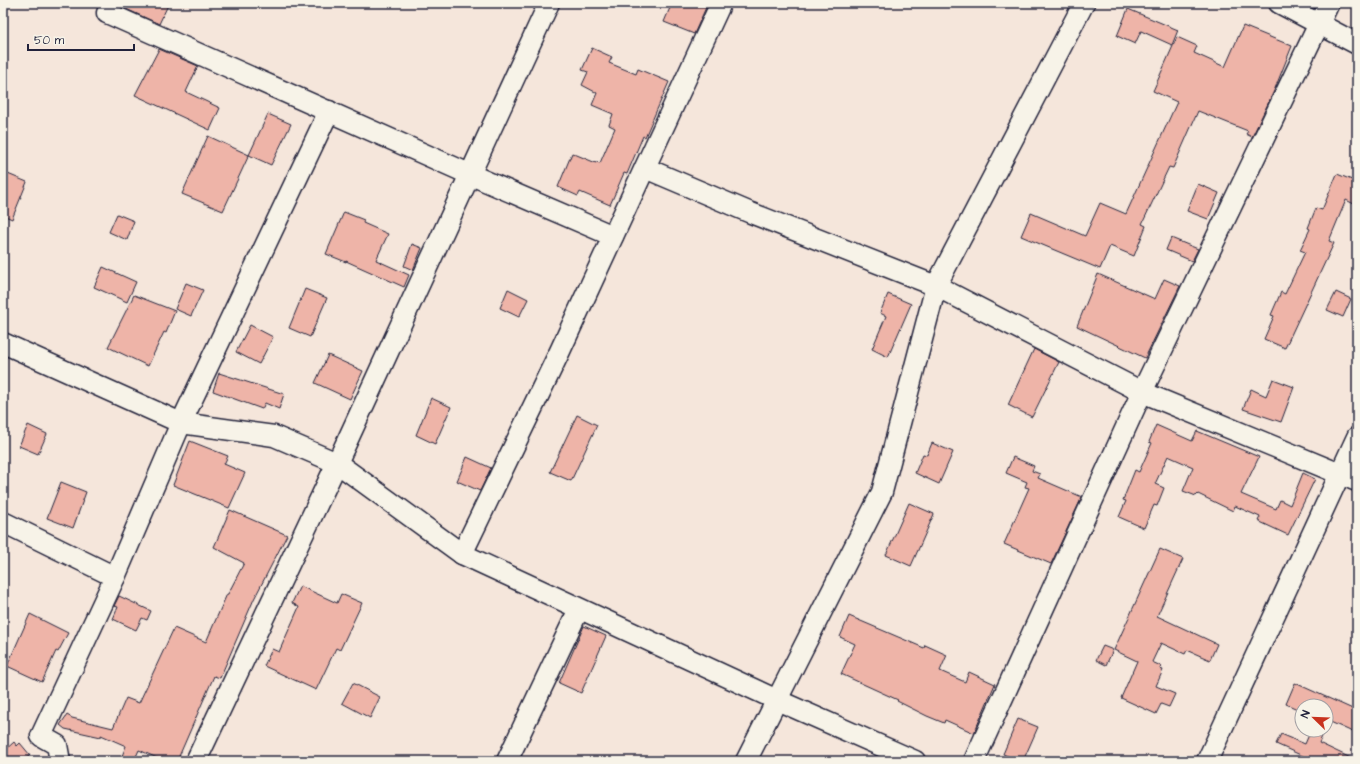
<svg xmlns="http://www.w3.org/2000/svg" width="1360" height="764" viewBox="0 0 1360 764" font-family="'Architects Daughter',sans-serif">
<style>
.building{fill:#eeb4a8;stroke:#22223b}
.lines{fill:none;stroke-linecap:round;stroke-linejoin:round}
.minor-casing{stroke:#22223b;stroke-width:23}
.minor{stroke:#f7f3e8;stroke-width:20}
</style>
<rect width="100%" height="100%" fill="#f5e6db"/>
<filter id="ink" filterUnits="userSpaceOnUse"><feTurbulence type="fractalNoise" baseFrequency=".025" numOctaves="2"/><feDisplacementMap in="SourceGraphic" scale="8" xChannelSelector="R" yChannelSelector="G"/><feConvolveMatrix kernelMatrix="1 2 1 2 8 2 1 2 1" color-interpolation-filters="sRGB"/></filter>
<g filter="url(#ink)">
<g class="building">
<path d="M 113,3 L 169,3 L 159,24 Z"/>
<path d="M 672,3 L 708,3 L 694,34 L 664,22 Z"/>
<path d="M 1128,9 L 1178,30 L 1172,45 L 1141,31 L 1135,44 L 1117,36 Z"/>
<path d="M 1243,26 L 1292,46 L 1274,91 L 1252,137 L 1246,134 L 1248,131 L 1198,111 L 1173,168 L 1169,167 L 1142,224 L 1146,226 L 1134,256 L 1110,246 L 1100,269 L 1021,236 L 1031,213 L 1085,236 L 1100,203 L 1126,214 L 1177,102 L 1153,91 L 1177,37 L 1197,46 L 1194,53 L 1225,67 Z"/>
<path d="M 592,48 L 612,57 L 609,63 L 636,74 L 638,69 L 669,82 L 645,137 L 643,136 L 627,174 L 624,173 L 610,205 L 580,192 L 578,196 L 558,187 L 572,153 L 596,163 L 596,162 L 600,163 L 615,128 L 609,125 L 613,114 L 592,105 L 597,93 L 582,85 L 588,72 L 582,70 Z"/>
<path d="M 159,49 L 198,66 L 186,92 L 220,108 L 210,130 L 135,95 Z"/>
<path d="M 268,114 L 291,124 L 271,165 L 249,155 Z"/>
<path d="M 208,136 L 249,155 L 223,211 L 182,194 Z"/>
<path d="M 3,172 L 27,182 L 12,219 L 3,215 Z"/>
<path d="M 1337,174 L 1357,182 L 1357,196 L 1354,204 L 1346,200 L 1329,241 L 1334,243 L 1285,348 L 1264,339 L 1274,316 L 1271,315 L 1281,292 L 1285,294 L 1305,252 L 1300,250 L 1310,229 L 1308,228 L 1316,208 L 1322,210 Z"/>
<path d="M 1198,184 L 1219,193 L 1208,219 L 1187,211 Z"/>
<path d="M 344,212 L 364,220 L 363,223 L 388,234 L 376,260 L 409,275 L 404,287 L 346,261 L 346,262 L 326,254 Z"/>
<path d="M 117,214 L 134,221 L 127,240 L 109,232 Z"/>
<path d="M 1171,238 L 1198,249 L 1192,261 L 1166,250 Z"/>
<path d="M 412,244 L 422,248 L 413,270 L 404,266 Z"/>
<path d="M 103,267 L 136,282 L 127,302 L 94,287 Z"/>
<path d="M 1098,274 L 1155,299 L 1164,279 L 1180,286 L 1145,358 L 1077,326 Z"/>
<path d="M 186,283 L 203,290 L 191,316 L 175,309 Z"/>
<path d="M 305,289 L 327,298 L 310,337 L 289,328 Z"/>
<path d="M 508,289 L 528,299 L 519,317 L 500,308 Z"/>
<path d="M 1336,292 L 1351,299 L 1343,317 L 1327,310 Z"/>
<path d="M 888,294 L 911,304 L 888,357 L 872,349 L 886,316 L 880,313 Z"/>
<path d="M 134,295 L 175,311 L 166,333 L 164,332 L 148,366 L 108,347 Z"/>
<path d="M 250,325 L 273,337 L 259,364 L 236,352 Z"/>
<path d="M 1034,349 L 1059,362 L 1032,417 L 1008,405 Z"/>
<path d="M 328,355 L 363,371 L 350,399 L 315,383 Z"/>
<path d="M 219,373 L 284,394 L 279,409 L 265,403 L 262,409 L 213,391 Z"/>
<path d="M 1273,379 L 1294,387 L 1281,422 L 1243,409 L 1251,389 L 1266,396 Z"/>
<path d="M 431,398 L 451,407 L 435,444 L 416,435 Z"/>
<path d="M 577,415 L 597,425 L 571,481 L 550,472 Z"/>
<path d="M 28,425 L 47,434 L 38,454 L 19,446 Z"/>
<path d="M 1156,425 L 1192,441 L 1197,431 L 1259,457 L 1241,494 L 1276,509 L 1280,500 L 1290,505 L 1303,473 L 1315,479 L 1288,535 L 1258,521 L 1260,517 L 1235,506 L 1233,511 L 1198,494 L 1196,496 L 1183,491 L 1193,467 L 1168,456 L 1155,484 L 1164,488 L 1157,506 L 1154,505 L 1144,528 L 1119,517 L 1126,501 L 1123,500 L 1135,470 L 1139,472 L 1152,443 L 1149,442 Z"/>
<path d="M 190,441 L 228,456 L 224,464 L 245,473 L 229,508 L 173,485 Z"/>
<path d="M 932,443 L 953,452 L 939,484 L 915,473 L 923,454 L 927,455 Z"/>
<path d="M 467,457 L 491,468 L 480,491 L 457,481 Z"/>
<path d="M 1013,457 L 1034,466 L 1032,471 L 1040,474 L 1038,478 L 1082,497 L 1051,564 L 1004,544 L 1029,488 L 1025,487 L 1027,482 L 1006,473 Z"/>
<path d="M 61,482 L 86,492 L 73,528 L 47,518 Z"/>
<path d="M 909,503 L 934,514 L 911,566 L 886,555 Z"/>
<path d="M 230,510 L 287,535 L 254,599 L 220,678 L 214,676 L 177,761 L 164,761 L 139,750 L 134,761 L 120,761 L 126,746 L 101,735 L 101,737 L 65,729 L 60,725 L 67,715 L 72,718 L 113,728 L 126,698 L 139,703 L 174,628 L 206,642 L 227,594 L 228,594 L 244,563 L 214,547 Z"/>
<path d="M 1160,549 L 1183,559 L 1157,616 L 1217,644 L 1210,660 L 1187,650 L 1185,654 L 1161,643 L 1152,662 L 1161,666 L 1160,669 L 1163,670 L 1156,686 L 1175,694 L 1169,707 L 1161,704 L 1156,714 L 1121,698 L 1137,661 L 1114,650 Z"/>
<path d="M 300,586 L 337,603 L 341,594 L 362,603 L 340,650 L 336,648 L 316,690 L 264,666 L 272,649 L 279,652 L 299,607 L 292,603 Z"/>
<path d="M 119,596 L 151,611 L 147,620 L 142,618 L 136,630 L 113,619 L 118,607 L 114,606 Z"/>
<path d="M 30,614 L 68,633 L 58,652 L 56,651 L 42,682 L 7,666 Z"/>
<path d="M 849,616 L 924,648 L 925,645 L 947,655 L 940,671 L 965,682 L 969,672 L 995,684 L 974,733 L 945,720 L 944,723 L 927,716 L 897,701 L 898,700 L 841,674 L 855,644 L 840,637 Z"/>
<path d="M 584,626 L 606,636 L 581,693 L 559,683 Z"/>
<path d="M 1103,646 L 1113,650 L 1106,665 L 1096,660 Z"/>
<path d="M 353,683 L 380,697 L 370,718 L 342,703 Z"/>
<path d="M 1295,683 L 1357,711 L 1357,734 L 1326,720 L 1326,706 L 1302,706 L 1302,711 L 1286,704 Z"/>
<path d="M 1018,719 L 1038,727 L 1023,761 L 1019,761 L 1003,754 Z"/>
<path d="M 1311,730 L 1325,730 L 1319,743 L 1357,761 L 1314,761 L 1276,744 L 1281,734 L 1305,744 Z"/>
<path d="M 14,742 L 17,746 L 20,743 L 30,755 L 23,761 L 3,761 L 3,752 Z"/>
</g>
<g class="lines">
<defs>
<g id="minor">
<path d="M 1279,3 L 1357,44"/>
<path d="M 107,13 L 469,174 L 613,236"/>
<path d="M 645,168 L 751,213 L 936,286 L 1142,392 L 1357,481"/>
<path d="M 3,343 L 181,423 L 274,436 L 337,463 L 462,554 L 777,700 L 915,761"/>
<path d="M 3,522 L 115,577"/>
<path d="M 462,554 L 560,351 L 721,3"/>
<path d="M 60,761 L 57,745 L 41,736 L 115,577 L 181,423 L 329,111"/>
<path d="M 196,761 L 337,463 L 549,3"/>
<path d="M 507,761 L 579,609"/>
<path d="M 746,761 L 882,492 L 936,286 L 1084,3"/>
<path d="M 974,761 L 1142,392 L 1329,3"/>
<path d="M 1207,761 L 1357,437"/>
</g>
</defs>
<use href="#minor" class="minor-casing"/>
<use href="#minor" class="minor"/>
</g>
</g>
<rect width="1360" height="764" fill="none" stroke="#f7f3e8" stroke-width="16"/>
<rect x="8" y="8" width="1344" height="748" fill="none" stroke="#22223b" stroke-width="1.5" filter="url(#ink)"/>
<g transform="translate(1314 718) rotate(293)"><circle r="19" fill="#f7f3e8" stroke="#a29fa3"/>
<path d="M0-3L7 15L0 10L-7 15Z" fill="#c8321e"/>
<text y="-6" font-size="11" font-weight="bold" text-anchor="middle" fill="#22223b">N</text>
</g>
<path d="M28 44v6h106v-6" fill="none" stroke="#22223b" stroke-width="2"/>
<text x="34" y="44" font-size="12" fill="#22223b" stroke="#f7f3e8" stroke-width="3" paint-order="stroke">50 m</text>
</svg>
